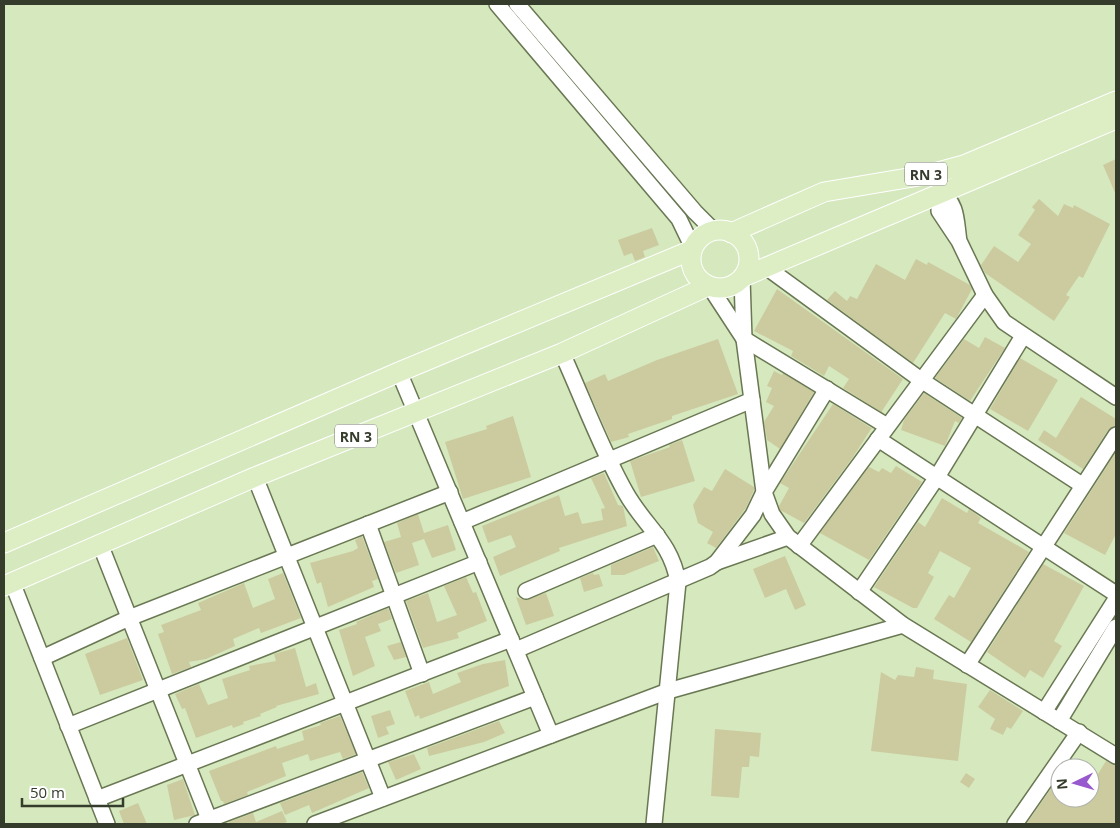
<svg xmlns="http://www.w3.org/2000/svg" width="1120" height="828" viewBox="0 0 1120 828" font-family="'Open Sans',sans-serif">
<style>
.building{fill:#cccba0}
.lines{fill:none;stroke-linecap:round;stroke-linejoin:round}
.minor-casing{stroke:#697853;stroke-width:18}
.major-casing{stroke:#fff;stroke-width:21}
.minor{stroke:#fff;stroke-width:15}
.major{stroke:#ddeec5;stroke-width:19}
.labels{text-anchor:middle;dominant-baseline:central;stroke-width:4;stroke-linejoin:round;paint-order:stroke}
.shield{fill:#fff;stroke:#72766b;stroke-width:1}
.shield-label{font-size:14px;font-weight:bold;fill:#353c2c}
</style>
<rect width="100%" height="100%" fill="#d6e8be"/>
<g class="building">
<path d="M 1116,159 L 1116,195 L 1103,165 Z"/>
<path d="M 1039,199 L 1058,216 L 1064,204 L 1073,208 L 1074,205 L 1110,224 L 1083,278 L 1079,276 L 1066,295 L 1070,297 L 1054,321 L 985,273 L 981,265 L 994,246 L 1018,262 L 1031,244 L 1018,235 L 1035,210 L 1032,207 Z"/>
<path d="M 652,228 L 659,245 L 643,251 L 645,257 L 635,261 L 632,253 L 624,256 L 618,240 Z"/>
<path d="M 916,259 L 927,265 L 928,262 L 970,285 L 972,289 L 956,319 L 945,313 L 913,363 L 827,300 L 835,291 L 847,301 L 850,296 L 857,299 L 876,264 L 905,280 Z"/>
<path d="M 777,289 L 903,379 L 882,411 L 883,413 L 843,388 L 849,379 L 829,366 L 824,376 L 791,356 L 793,351 L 754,331 Z"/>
<path d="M 985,337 L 1005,348 L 970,401 L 935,378 L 964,339 L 979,348 Z"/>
<path d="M 718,339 L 738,394 L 672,416 L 672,419 L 628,434 L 629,437 L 611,442 L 585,383 L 605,374 L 608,381 L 657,360 Z"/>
<path d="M 1020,358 L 1058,380 L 1028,431 L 990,409 Z"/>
<path d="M 774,371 L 782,375 L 783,373 L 814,392 L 780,449 L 767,440 L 764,422 L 774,406 L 766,402 L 772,388 L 767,386 Z"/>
<path d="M 924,393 L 962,418 L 959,423 L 955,421 L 945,446 L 901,430 L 904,420 Z"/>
<path d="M 1081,397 L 1116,419 L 1116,426 L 1108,430 L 1083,469 L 1038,440 L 1044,430 L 1056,438 Z"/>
<path d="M 833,404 L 873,429 L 871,429 L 853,457 L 804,523 L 780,510 L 779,506 L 789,488 L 780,483 Z"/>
<path d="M 513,416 L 531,477 L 463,499 L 445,442 L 487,429 L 486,426 Z"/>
<path d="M 682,440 L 695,481 L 641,497 L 630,461 L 670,447 L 669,445 Z"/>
<path d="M 1116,452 L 1116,534 L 1105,555 L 1064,533 Z"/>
<path d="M 896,466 L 922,482 L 869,560 L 820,533 L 869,467 L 879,472 L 882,468 L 891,473 Z"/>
<path d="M 725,469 L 754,487 L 754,490 L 746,508 L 716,548 L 707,543 L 713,532 L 698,523 L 693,505 L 704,487 L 712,491 Z"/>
<path d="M 604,473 L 618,505 L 623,506 L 627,526 L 559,548 L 560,551 L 500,576 L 493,557 L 516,547 L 511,535 L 488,543 L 482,526 L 559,495 L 565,516 L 578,512 L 582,524 L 603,520 L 601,509 L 605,508 L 591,478 Z"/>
<path d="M 942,498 L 967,513 L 969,509 L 981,518 L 978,523 L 1029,552 L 971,642 L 934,619 L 949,595 L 954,598 L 971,568 L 940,551 L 928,573 L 934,577 L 917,608 L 913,608 L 874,587 L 918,522 L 925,527 Z"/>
<path d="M 418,514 L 424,533 L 448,525 L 456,550 L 432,558 L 424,539 L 412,543 L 419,565 L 396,573 L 384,542 L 401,537 L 397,523 Z"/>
<path d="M 362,536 L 378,579 L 372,581 L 374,587 L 328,607 L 321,582 L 317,584 L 310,563 L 353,551 L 358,548 L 355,540 Z"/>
<path d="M 653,547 L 659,561 L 624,575 L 611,575 L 611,565 Z"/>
<path d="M 785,556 L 806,605 L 795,610 L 786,589 L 765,598 L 753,569 Z"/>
<path d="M 1043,564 L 1084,586 L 1054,641 L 1062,646 L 1050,666 L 1043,678 L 1030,670 L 1025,678 L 987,652 Z"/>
<path d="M 283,573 L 301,618 L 261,633 L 259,628 L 233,639 L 235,646 L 206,659 L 189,662 L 191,667 L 172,674 L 158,634 L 164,632 L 161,625 L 201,610 L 198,603 L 244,583 L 253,608 L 275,599 L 268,579 Z"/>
<path d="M 593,573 L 594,575 L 599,574 L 603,586 L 584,592 L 580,578 Z"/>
<path d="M 466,577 L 473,593 L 476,592 L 487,621 L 457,633 L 459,638 L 423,648 L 406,601 L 428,593 L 437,622 L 457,615 L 444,586 Z"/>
<path d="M 546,593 L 554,616 L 526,625 L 516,597 L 525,600 Z"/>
<path d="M 388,608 L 392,619 L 378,624 L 381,631 L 365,637 L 375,666 L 353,676 L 339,630 L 357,624 L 356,622 Z"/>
<path d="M 127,638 L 143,680 L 100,695 L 85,654 Z"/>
<path d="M 401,642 L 406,657 L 394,660 L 387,646 Z"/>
<path d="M 295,648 L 306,687 L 316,683 L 319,694 L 276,706 L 277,707 L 260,714 L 261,716 L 243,722 L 244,724 L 233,728 L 232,725 L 196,738 L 185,708 L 182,709 L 175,694 L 199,684 L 208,705 L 228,698 L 222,679 L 250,670 L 249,666 L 276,661 L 274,654 Z"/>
<path d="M 505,660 L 509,686 L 420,719 L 419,715 L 415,717 L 405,691 L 429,682 L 433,694 L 461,682 L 457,673 L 483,664 Z"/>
<path d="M 916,667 L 934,670 L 933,679 L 967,684 L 958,761 L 871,751 L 881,672 L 895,680 L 898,675 L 914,677 Z"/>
<path d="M 990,690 L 1023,711 L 1011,729 L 1007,727 L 1003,735 L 990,729 L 995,719 L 978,707 Z"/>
<path d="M 390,710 L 395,724 L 386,727 L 389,734 L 378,738 L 371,716 Z"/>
<path d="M 340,716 L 356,754 L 343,759 L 340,752 L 310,761 L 308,754 L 282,763 L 286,776 L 247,792 L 248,795 L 224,804 L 223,801 L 221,801 L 209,771 L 276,746 L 277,749 L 304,740 L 302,731 L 321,725 L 320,723 Z"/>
<path d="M 499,721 L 505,733 L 484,742 L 429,756 L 427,748 Z"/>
<path d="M 715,729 L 761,733 L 759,757 L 750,756 L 749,767 L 742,767 L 739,798 L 711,796 Z"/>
<path d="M 414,754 L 421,769 L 396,780 L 388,762 Z"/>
<path d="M 1106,761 L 1116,765 L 1116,824 L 1027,823 L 1060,776 L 1060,798 L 1090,798 L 1090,787 Z"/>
<path d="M 362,772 L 369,788 L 312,813 L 309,805 L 285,815 L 280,803 Z"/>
<path d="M 966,773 L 975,779 L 969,788 L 960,782 Z"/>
<path d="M 183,779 L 195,815 L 174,820 L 167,785 Z"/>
<path d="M 138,803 L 147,824 L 124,824 L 119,811 Z"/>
<path d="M 282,811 L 287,822 L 281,824 L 230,824 L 229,822 L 253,813 L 256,822 Z"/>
</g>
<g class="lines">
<defs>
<g id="minor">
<path d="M 497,4 L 679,219 L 693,248"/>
<path d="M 517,4 L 695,212 L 714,231"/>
<path d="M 959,241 C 956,224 958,201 940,194 L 939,211 L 959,241 L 985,295 L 1004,322 L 1116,397"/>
<path d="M 766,267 L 921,380 L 1082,485"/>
<path d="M 710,287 L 744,339 L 887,426"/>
<path d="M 562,353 C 583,399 601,449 626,493 C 645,527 671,541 678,582 L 654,824"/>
<path d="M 399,372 L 551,735"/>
<path d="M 827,389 L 764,492 L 772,514 L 788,537 L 903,625 L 1116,756"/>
<path d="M 878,439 L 1116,594"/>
<path d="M 255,477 L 383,798"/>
<path d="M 462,522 L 752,400"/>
<path d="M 368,524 L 422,674"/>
<path d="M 100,544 L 211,824"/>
<path d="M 799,546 L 985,295"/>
<path d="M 717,562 L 788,537"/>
<path d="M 12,582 L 107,824"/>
<path d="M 526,591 L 657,535"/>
<path d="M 859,592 L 937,477 L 1023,336"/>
<path d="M 516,650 L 710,567 L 717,562 L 753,515 L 764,492 L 744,339 L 742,278"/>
<path d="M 42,658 L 129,618 L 450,492"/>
<path d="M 967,665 L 1116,435"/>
<path d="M 1044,712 L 1116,599"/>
<path d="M 1059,721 L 1116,627"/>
<path d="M 68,726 L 479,562"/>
<path d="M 97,799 L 511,639"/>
<path d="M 197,824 L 535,697"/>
<path d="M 315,824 L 668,691 L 903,625"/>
<path d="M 1015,824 L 1079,732"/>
</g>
<g id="major">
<circle cx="720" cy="259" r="29"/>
<path d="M 731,233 L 824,192 L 931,174 L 964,165 L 1116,101"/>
<path d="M 743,277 L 1116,119"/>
<path d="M 4,543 L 399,372 L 692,250"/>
<path d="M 4,586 L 255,477 L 562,353 L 708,286"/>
</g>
</defs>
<use href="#minor" class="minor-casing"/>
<use href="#major" class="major-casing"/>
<use href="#minor" class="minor"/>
<use href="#major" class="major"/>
</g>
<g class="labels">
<g class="shield">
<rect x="905" y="162.5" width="42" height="23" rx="4"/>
<rect x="335" y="424.5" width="42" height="23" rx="4"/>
</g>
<g class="shield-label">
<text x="926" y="174">RN 3</text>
<text x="356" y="436">RN 3</text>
</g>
</g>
<rect width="1120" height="828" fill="none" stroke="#353c2c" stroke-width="10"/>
<g transform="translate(1075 783) rotate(265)"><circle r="24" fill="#ffffff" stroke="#aeb1ab"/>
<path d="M0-4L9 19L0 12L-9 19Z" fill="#9858ce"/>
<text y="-8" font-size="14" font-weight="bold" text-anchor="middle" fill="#353c2c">N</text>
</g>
<path d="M22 798v8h101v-8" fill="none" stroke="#353c2c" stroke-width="2.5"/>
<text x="30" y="798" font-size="15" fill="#353c2c" stroke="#ffffff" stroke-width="4" paint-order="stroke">50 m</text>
</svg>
